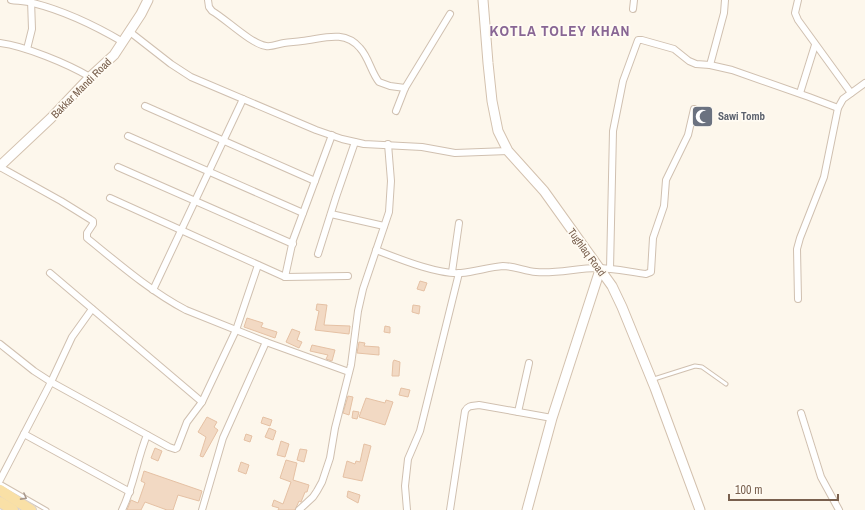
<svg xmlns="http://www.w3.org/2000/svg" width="865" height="510" viewBox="0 0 865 510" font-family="'Archivo Narrow',sans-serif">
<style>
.building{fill:#f2d9c3;stroke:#e5c1a4}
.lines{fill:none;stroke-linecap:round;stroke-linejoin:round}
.lane-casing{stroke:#d0c0b0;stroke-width:5}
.street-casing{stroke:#d0c0b0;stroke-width:8}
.secondary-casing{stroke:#d3c1ae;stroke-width:11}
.primary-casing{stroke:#d9d2cd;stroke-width:12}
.lane{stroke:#fff;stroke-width:3}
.street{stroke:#fff;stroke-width:6}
.secondary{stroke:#fff;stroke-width:9}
.primary{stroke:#f9e0a6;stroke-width:10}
.oneway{stroke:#a8988c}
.labels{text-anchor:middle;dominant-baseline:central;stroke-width:3.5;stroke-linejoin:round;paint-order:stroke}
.street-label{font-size:11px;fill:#79604e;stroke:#fffbf3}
.worship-label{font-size:11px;font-weight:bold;fill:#5b616d;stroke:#fffbf3;text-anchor:start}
.district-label{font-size:15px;font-weight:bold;letter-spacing:1px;fill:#886694;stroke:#fffbf3}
</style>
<rect width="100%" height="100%" fill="#fdf7ec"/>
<g class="building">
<path d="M 420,281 L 427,283 L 424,291 L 417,289 Z"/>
<path d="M 317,304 L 327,305 L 324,325 L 350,326 L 349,334 L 315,330 L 319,311 L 316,310 Z"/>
<path d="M 413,305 L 420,306 L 419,314 L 412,312 Z"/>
<path d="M 247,318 L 263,323 L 261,327 L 277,332 L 275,338 L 244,327 Z"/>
<path d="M 385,326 L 390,327 L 390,333 L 384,332 Z"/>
<path d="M 292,329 L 300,332 L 297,340 L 302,342 L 299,348 L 286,342 Z"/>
<path d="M 359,342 L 365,343 L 364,346 L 379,347 L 379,355 L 357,353 Z"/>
<path d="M 312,345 L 335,350 L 332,361 L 326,359 L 328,355 L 310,351 Z"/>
<path d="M 394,360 L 400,362 L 399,376 L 392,376 L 393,362 Z"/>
<path d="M 401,388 L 410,390 L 408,397 L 399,395 Z"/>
<path d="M 348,396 L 353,397 L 349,415 L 343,413 Z"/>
<path d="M 366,398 L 385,403 L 386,400 L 393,402 L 385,425 L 359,417 Z"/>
<path d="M 353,411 L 359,412 L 357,419 L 352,418 Z"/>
<path d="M 207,417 L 217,422 L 214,427 L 218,430 L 203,457 L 200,456 L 206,437 L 198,432 Z"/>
<path d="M 263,417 L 272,420 L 270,426 L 261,423 Z"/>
<path d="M 269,428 L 276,431 L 273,440 L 265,437 Z"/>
<path d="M 246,434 L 252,436 L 250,442 L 244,440 Z"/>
<path d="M 281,441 L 289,444 L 285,457 L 277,455 Z"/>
<path d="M 364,444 L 371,446 L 362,481 L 343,477 L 347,461 L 355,464 L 356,461 L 360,462 Z"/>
<path d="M 155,448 L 162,451 L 158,461 L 151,458 Z"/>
<path d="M 300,449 L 307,450 L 304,462 L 297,460 Z"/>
<path d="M 286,460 L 297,463 L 293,480 L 309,485 L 307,492 L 305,492 L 301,502 L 299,501 L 295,510 L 278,510 L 279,508 L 272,506 L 274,500 L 283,504 L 291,482 L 280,478 Z"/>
<path d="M 241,462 L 249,465 L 246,474 L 238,471 Z"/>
<path d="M 144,471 L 202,491 L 199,501 L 178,495 L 173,510 L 167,510 L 145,502 L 141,510 L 127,510 L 131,500 L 138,503 L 145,483 L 141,481 Z"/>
<path d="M 348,491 L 360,495 L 358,503 L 347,497 Z"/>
</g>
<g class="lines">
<defs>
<g id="lane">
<path d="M 654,379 L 695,366 L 702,367 L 726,384"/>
<path d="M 0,483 L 47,510"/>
</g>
<g id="street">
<path d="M 11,0 C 18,1 26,1 33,3 C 65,11 94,25 123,42"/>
<path d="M 208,0 L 209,7 L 212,11 C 226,19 251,44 266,46 C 272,47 278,44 284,43 C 290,42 296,42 302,41 C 322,39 344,29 360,48 C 369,58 371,72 379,82 L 390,86 L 405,88"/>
<path d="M 798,0 L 795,13 L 798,20 L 851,93"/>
<path d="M 633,9 L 634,0"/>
<path d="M 130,32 L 171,64 L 191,77 L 316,130 L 342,139 L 364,144 L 422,147 L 455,153 L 508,151"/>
<path d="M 0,43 C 25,46 68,64 90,77"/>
<path d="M 27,49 L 32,29 L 31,0"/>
<path d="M 710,65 L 724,13 L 725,0"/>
<path d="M 800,93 L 815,45"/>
<path d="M 145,106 L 315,181"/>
<path d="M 396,111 L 405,88 L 450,14"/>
<path d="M 128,136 L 303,213"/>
<path d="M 0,167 L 61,201 L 90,219 L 93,221 L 93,224 L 87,233 L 87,238 C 119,264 150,291 186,310 L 266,342 L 349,372"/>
<path d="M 118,167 L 293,244"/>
<path d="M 110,198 L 285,277 L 348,276"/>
<path d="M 331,214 L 384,226"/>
<path d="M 376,250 C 397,258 438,275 461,273 C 475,272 489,267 503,266 C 514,266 525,271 536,272 C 556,274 577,268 597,268 C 613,268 630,272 646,274 L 651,272 L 653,238 L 664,206 L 666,180 L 688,135 L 694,109"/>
<path d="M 318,254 L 336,197 L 355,142"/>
<path d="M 610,269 L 613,131 L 623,81 L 638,40 L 642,40 L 674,49 L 689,61 L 696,64 L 710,65 L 732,70 L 809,97 L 838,108"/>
<path d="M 452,272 L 459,223"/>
<path d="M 50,273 L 202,402"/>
<path d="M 285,277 L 293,240 L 332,135"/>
<path d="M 153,290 L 243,99"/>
<path d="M 798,299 L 797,249 L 800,238 L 824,177 L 838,108 L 843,99 L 865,83"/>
<path d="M 0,344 L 34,371 L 51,382 L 169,447 L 175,449 L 177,448 L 187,422 L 202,402 L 236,330 L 258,265"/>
<path d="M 518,412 L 529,363"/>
<path d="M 801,413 L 821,477 L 839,510"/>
<path d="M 24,434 L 130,492"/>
<path d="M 0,480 L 51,382 L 72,337 L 92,309"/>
<path d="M 122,510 C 134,486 137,459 147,435"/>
<path d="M 202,510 L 223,438 L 266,342"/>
<path d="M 299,510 L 313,497 L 317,491 L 322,482 L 330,458 L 335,428 L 351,365 L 358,311 L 363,289 L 389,212 L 391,181 L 388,144"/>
<path d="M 407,510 L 405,486 L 408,459 L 420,431 L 459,273"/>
<path d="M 450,510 L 465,411 C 468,405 473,406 479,405 L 552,418"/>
</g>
<g id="secondary">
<path d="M 483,0 L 488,63 L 492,101 L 498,131 L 508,151 L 544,191 L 612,286 L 622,307 L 655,388 L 700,510"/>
<path d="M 0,166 L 51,118 L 90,77 L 114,55 L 141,14 L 148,0"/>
<path d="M 527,510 L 552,418 L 600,270"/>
</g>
<g id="primary">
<path d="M 0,490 L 31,510"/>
<path d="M 0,502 L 13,510"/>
</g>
</defs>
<use href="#lane" class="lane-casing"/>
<use href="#street" class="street-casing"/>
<use href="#secondary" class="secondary-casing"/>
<use href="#primary" class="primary-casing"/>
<use href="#lane" class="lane"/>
<use href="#street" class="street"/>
<use href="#secondary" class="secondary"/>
<use href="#primary" class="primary"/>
</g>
<defs><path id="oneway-chevron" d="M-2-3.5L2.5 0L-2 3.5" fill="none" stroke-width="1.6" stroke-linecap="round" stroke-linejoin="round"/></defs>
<use class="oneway" href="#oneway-chevron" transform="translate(24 497) rotate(29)"/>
<defs>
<symbol id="mosque-square" viewBox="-11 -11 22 22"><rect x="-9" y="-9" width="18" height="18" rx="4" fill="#6b7280" stroke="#fffbf3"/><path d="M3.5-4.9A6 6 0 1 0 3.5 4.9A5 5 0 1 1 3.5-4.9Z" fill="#fff"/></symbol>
</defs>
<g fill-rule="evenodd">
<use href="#mosque-square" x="690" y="104" width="25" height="25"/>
</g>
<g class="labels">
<g class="street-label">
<text transform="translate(81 88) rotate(-45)">Bakkar Mandi Road</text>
<text transform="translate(587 252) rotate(54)">Tughlaq Road</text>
</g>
<g class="worship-label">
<text x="718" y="116">Sawi Tomb</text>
</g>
<g class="district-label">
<text x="560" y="30">KOTLA TOLEY KHAN</text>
</g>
</g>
<path d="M729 494v6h109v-6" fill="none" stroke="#79604e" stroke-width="2"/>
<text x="735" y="494" font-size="12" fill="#79604e" stroke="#fffbf3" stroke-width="3" paint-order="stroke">100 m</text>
</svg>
